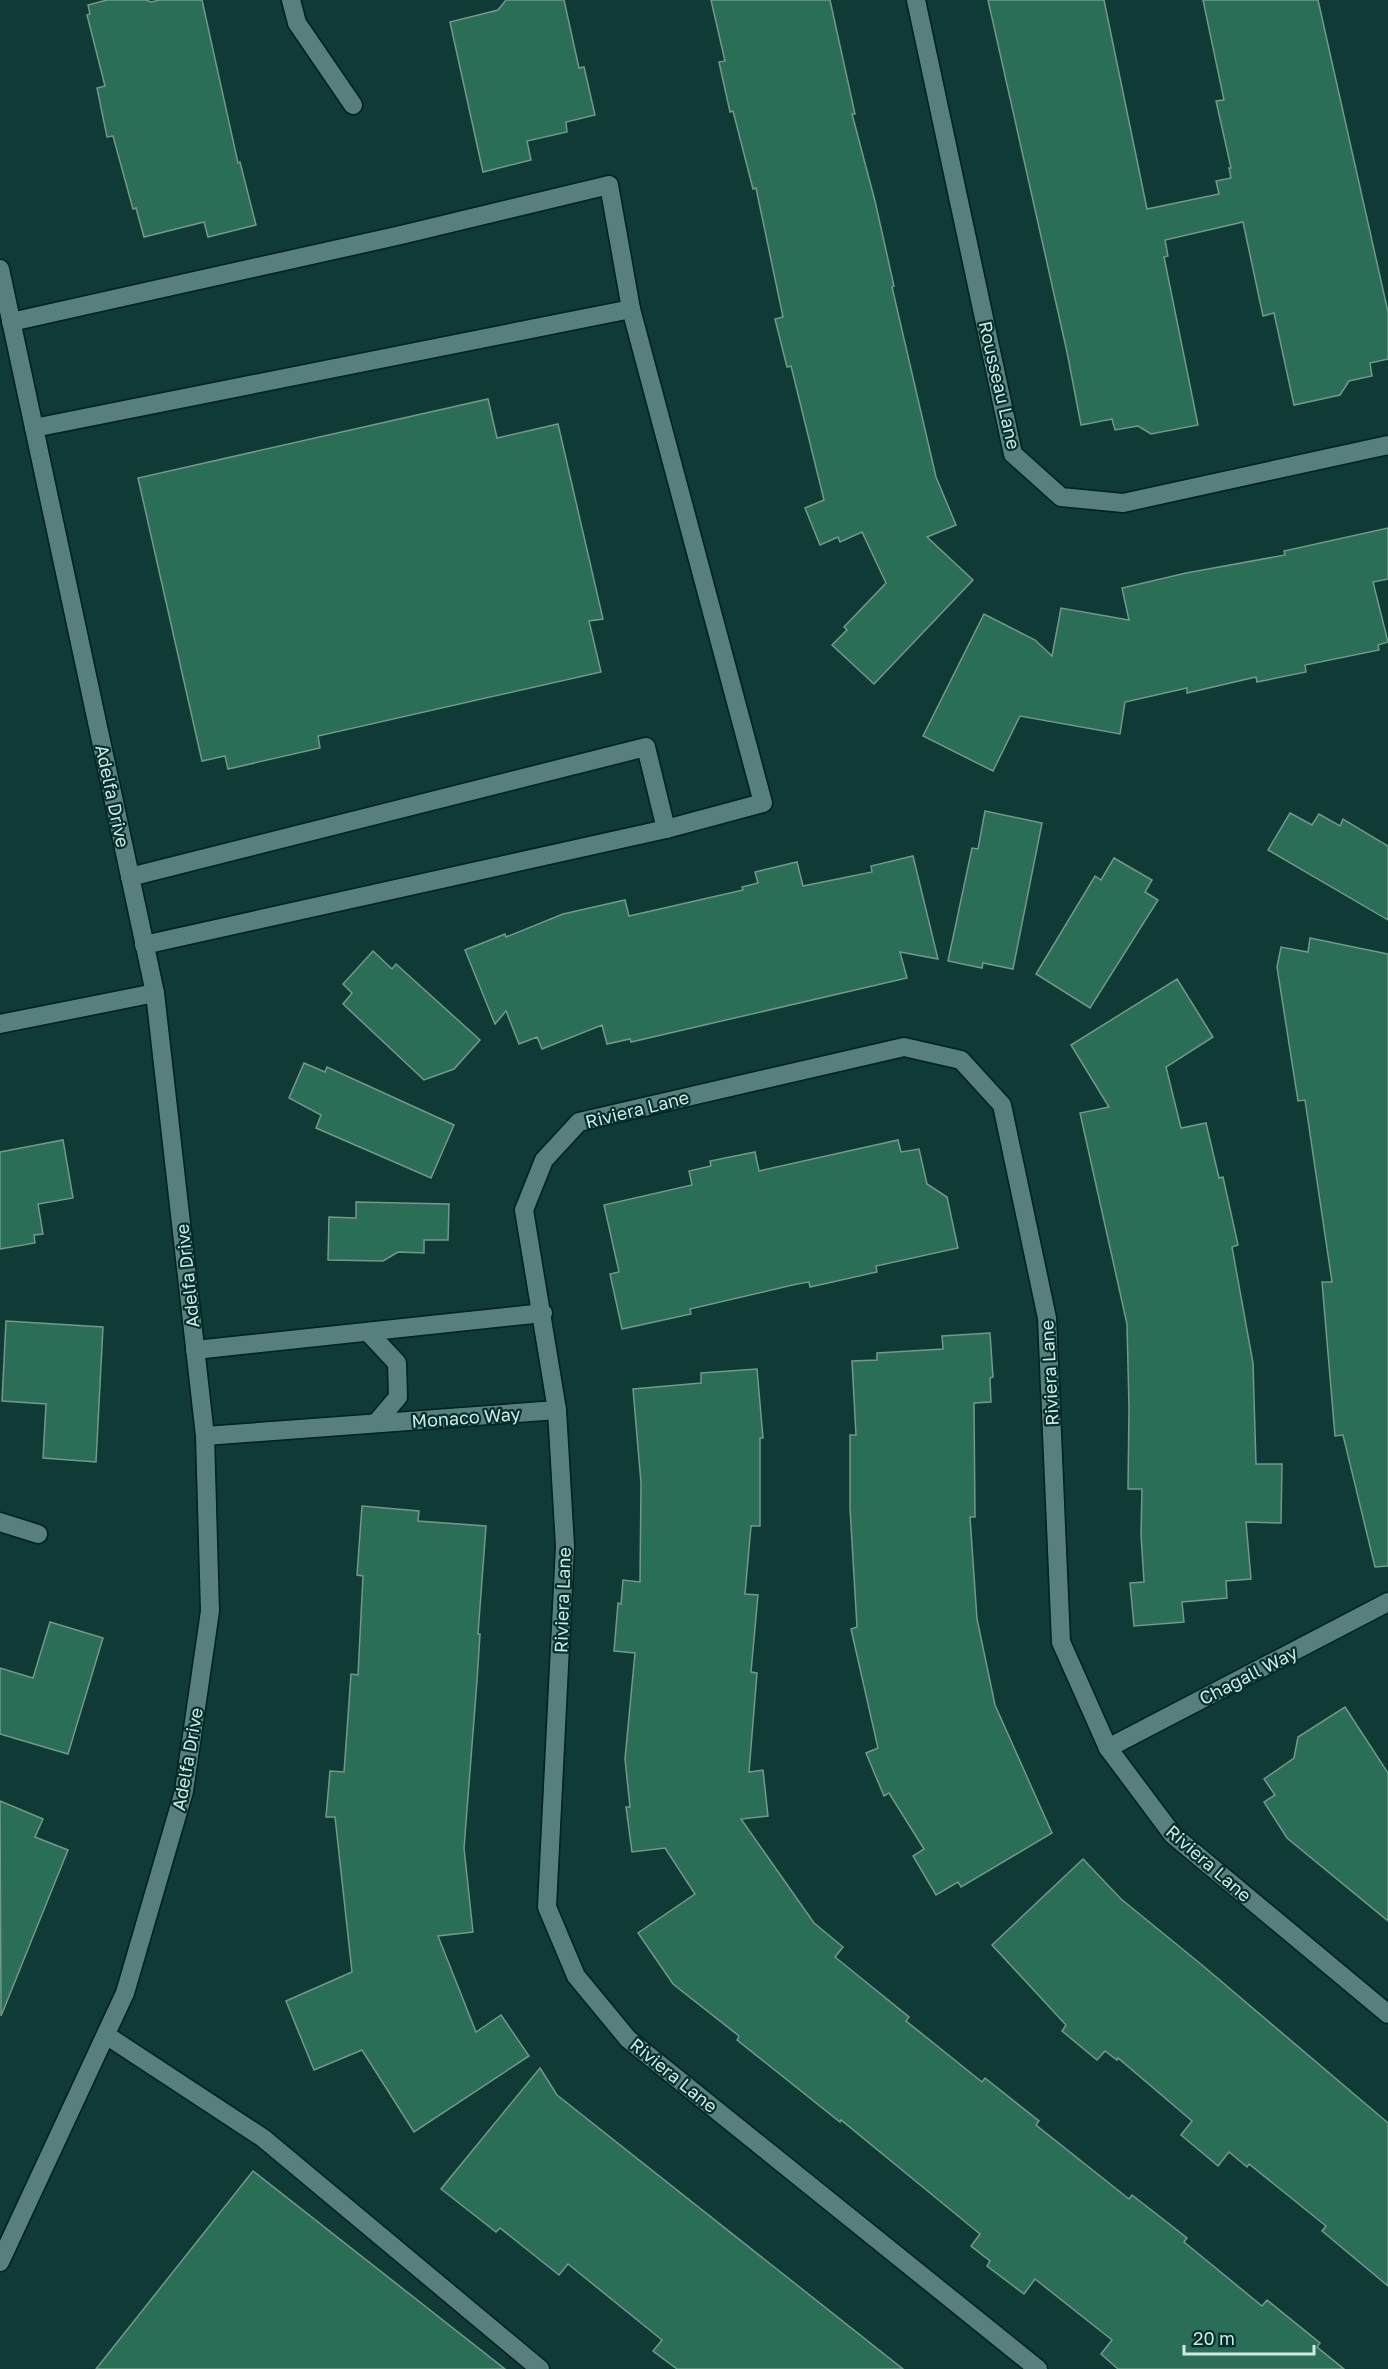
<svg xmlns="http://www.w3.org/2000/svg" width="1388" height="2369" viewBox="0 0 1388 2369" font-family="'Golos Text',sans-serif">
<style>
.building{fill:#2b6e57;stroke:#749889;stroke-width:1.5}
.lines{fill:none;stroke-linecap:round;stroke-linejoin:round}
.minor-casing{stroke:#011f1d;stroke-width:21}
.minor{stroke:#57807c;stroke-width:18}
.labels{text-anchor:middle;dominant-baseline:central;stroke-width:4.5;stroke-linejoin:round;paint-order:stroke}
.street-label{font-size:18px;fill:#d1e7e4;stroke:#032f2c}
</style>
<rect width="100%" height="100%" fill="#0f3a36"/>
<g class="building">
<path d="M 107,0 L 146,0 L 151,2 L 160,0 L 202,0 L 238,163 L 240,162 L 256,225 L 208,237 L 204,222 L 144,237 L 136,208 L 133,209 L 113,136 L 107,137 L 97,88 L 105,86 L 87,15 L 90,14 L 88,5 Z"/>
<path d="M 506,0 L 564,0 L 579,68 L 584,67 L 595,115 L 566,122 L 567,132 L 527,141 L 531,160 L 483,172 L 450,22 L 498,10 Z"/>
<path d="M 711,0 L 830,0 L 855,114 L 852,114 L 875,201 L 894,286 L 892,287 L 936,477 L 956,525 L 927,537 L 973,580 L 874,684 L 832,645 L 847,630 L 844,627 L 886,583 L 862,532 L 840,542 L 838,537 L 820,545 L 805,508 L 824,500 L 791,366 L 787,367 L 775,319 L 783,317 L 756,188 L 753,189 L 733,111 L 730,112 L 719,62 L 725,61 Z"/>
<path d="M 988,0 L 1104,0 L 1147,209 L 1219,194 L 1216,181 L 1231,178 L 1229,168 L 1231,168 L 1216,101 L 1224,100 L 1203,0 L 1318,0 L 1388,312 L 1388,359 L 1370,363 L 1372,376 L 1349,381 L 1340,395 L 1294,405 L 1274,313 L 1263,316 L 1243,222 L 1165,240 L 1168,256 L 1164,257 L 1198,425 L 1151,434 L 1138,426 L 1115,430 L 1112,419 L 1081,425 L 1067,352 Z"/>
<path d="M 488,399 L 497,438 L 558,424 L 603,619 L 589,621 L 601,672 L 318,736 L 320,748 L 228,769 L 225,756 L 202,761 L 138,478 Z"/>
<path d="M 1388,528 L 1388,579 L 1373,582 L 1388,642 L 1378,645 L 1379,650 L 1305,665 L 1306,672 L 1257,682 L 1256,677 L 1187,693 L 1187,688 L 1125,702 L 1120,734 L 1020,716 L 993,771 L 923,736 L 984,614 L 1035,640 L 1052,656 L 1061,608 L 1129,620 L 1122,588 L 1186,573 L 1285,555 L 1284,551 Z"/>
<path d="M 985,811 L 1042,823 L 1013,969 L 983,963 L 982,968 L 948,961 L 972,848 L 978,849 Z"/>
<path d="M 1290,813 L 1312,825 L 1319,814 L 1340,826 L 1343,819 L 1388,846 L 1388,920 L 1268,850 Z"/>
<path d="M 913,856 L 938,959 L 900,952 L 907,978 L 631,1042 L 630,1039 L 607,1044 L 602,1025 L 542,1049 L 537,1037 L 519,1044 L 506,1011 L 495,1024 L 465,950 L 505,934 L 506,937 L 563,914 L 625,900 L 629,916 L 743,890 L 742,887 L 758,883 L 755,872 L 797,862 L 803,886 L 872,872 L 871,866 Z"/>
<path d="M 1114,858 L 1152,880 L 1145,892 L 1158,900 L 1090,1008 L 1036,974 L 1095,876 L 1101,880 Z"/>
<path d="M 1310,938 L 1388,954 L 1388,1566 L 1375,1567 L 1343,1435 L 1335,1436 L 1322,1282 L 1332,1282 L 1305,1100 L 1298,1101 L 1277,967 L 1281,947 L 1308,952 Z"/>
<path d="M 373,951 L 392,969 L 396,964 L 480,1040 L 454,1069 L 424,1080 L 343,1004 L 352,993 L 343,984 Z"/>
<path d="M 1177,979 L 1213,1037 L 1166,1067 L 1181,1128 L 1206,1123 L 1219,1178 L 1223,1177 L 1238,1245 L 1232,1247 L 1253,1363 L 1256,1464 L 1282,1464 L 1281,1523 L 1246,1522 L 1251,1579 L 1226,1581 L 1227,1598 L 1182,1602 L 1184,1622 L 1134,1626 L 1130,1583 L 1144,1582 L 1141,1535 L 1142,1489 L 1128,1489 L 1129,1408 L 1127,1324 L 1080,1113 L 1109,1107 L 1071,1045 Z"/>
<path d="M 304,1063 L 325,1072 L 327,1067 L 454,1125 L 431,1178 L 316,1128 L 321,1115 L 289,1098 Z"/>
<path d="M 63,1140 L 73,1198 L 38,1204 L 43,1234 L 34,1235 L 35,1243 L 0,1249 L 0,1152 Z"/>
<path d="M 898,1140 L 901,1152 L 919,1149 L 927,1184 L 947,1197 L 958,1248 L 876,1266 L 877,1272 L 810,1287 L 809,1282 L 797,1284 L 690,1309 L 691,1314 L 622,1329 L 610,1274 L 619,1272 L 604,1205 L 692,1185 L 689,1171 L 711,1166 L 710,1161 L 755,1152 L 759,1171 Z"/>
<path d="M 356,1202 L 449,1204 L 448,1240 L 424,1240 L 424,1253 L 398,1252 L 383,1261 L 328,1260 L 329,1217 L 356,1218 Z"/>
<path d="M 6,1321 L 103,1327 L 96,1462 L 43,1458 L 46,1404 L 2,1401 Z"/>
<path d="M 990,1333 L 993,1377 L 990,1378 L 991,1402 L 974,1403 L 975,1517 L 970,1517 L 977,1619 L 995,1705 L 1052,1833 L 961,1887 L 958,1882 L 936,1895 L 913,1856 L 924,1849 L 889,1793 L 884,1796 L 866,1753 L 878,1748 L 851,1629 L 857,1627 L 850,1508 L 850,1435 L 856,1435 L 852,1361 L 877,1360 L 877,1353 L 943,1349 L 942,1336 Z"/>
<path d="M 757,1369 L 763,1438 L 760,1438 L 760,1526 L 751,1526 L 745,1594 L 758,1595 L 751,1672 L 757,1673 L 749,1772 L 763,1770 L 768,1816 L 741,1819 L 814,1923 L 843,1947 L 835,1957 L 909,2017 L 906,2021 L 982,2082 L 985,2078 L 1039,2121 L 1036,2125 L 1129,2199 L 1132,2195 L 1187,2238 L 1184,2242 L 1262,2306 L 1267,2300 L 1320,2343 L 1317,2347 L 1344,2369 L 1118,2369 L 1101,2354 L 1112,2340 L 1035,2279 L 1024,2294 L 987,2266 L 990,2261 L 971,2246 L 980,2234 L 841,2120 L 840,2122 L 737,2040 L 739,2036 L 673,1984 L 638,1933 L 695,1894 L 665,1848 L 632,1852 L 626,1807 L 630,1807 L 625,1759 L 635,1653 L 614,1651 L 618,1603 L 621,1604 L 623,1580 L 640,1582 L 641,1483 L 633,1389 L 701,1383 L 701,1373 Z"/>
<path d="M 362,1506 L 419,1511 L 418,1521 L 486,1526 L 478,1634 L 480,1634 L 477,1681 L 464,1848 L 473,1932 L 438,1936 L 476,2032 L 501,2015 L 529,2056 L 414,2132 L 362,2050 L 314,2070 L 286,2001 L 352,1972 L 335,1817 L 326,1817 L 330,1771 L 344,1772 L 351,1674 L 358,1675 L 363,1576 L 357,1575 Z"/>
<path d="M 50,1622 L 103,1638 L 68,1754 L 0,1734 L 0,1668 L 33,1678 Z"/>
<path d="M 1345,1707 L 1388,1773 L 1388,1921 L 1287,1838 L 1264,1802 L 1275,1795 L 1264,1779 L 1294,1758 L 1298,1737 Z"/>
<path d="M 0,1801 L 43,1819 L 35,1837 L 68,1850 L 1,2016 Z"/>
<path d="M 1083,1859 L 1121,1899 L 1202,1965 L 1388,2123 L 1388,2286 L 1322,2231 L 1326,2226 L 1249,2164 L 1247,2167 L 1229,2152 L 1218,2166 L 1181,2135 L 1192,2121 L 1118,2058 L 1117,2060 L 1105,2051 L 1097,2060 L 1062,2031 L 1066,2025 L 992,1945 Z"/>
<path d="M 540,2068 L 557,2095 L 903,2369 L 677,2369 L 653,2351 L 662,2340 L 568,2264 L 559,2275 L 500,2228 L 496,2232 L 441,2189 Z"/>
<path d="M 253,2171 L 505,2369 L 96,2369 Z"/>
</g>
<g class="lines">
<defs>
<g id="minor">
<path d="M 291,0 L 297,23 L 353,105"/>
<path d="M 916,0 L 1013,454 L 1061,497 L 1123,503 L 1388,445"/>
<path d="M 0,269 L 155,993 L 205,1436 L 210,1611 L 184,1791 L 125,1993 L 0,2262"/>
<path d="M 11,322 L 401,235 L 609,185 L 631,309"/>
<path d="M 34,428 L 631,309 L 763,803 L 666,829"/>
<path d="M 130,877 L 646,747 L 666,829 L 144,945"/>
<path d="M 0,1024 L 155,993"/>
<path d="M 368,1332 L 397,1363 L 398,1397 L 376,1423"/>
<path d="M 195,1350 L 543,1313"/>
<path d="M 205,1436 L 557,1410"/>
<path d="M 0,1522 L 38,1534"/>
<path d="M 1108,1748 L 1388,1602"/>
<path d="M 106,2035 L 263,2138 L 540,2369"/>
<path d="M 1038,2369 L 628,2039 L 576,1976 L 547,1907 L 565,1546 L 557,1410 L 524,1210 L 544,1160 L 579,1122 L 904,1047 L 961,1060 L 1002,1105 L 1047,1318 L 1061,1642 L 1108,1748 L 1173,1835 L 1388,2014"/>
</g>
</defs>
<use href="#minor" class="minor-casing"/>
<use href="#minor" class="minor"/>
</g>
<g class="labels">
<g class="street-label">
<text transform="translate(1000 385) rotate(77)">Rousseau Lane</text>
<text transform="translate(113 796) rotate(78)">Adelfa Drive</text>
<text transform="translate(637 1109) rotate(-14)">Riviera Lane</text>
<text transform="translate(187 1276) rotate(-96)">Adelfa Drive</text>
<text transform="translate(1049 1373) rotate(-93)">Riviera Lane</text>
<text transform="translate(466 1417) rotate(-4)">Monaco Way</text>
<text transform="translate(562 1600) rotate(-88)">Riviera Lane</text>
<text transform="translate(1248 1675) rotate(-27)">Chagall Way</text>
<text transform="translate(187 1759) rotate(-80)">Adelfa Drive</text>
<text transform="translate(1209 1863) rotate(41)">Riviera Lane</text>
<text transform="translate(674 2075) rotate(39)">Riviera Lane</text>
</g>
</g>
<path d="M1184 2345v9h130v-9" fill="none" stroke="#d1e7e4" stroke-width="3"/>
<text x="1193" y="2345" font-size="18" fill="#d1e7e4" stroke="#032f2c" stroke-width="4.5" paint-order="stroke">20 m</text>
</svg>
